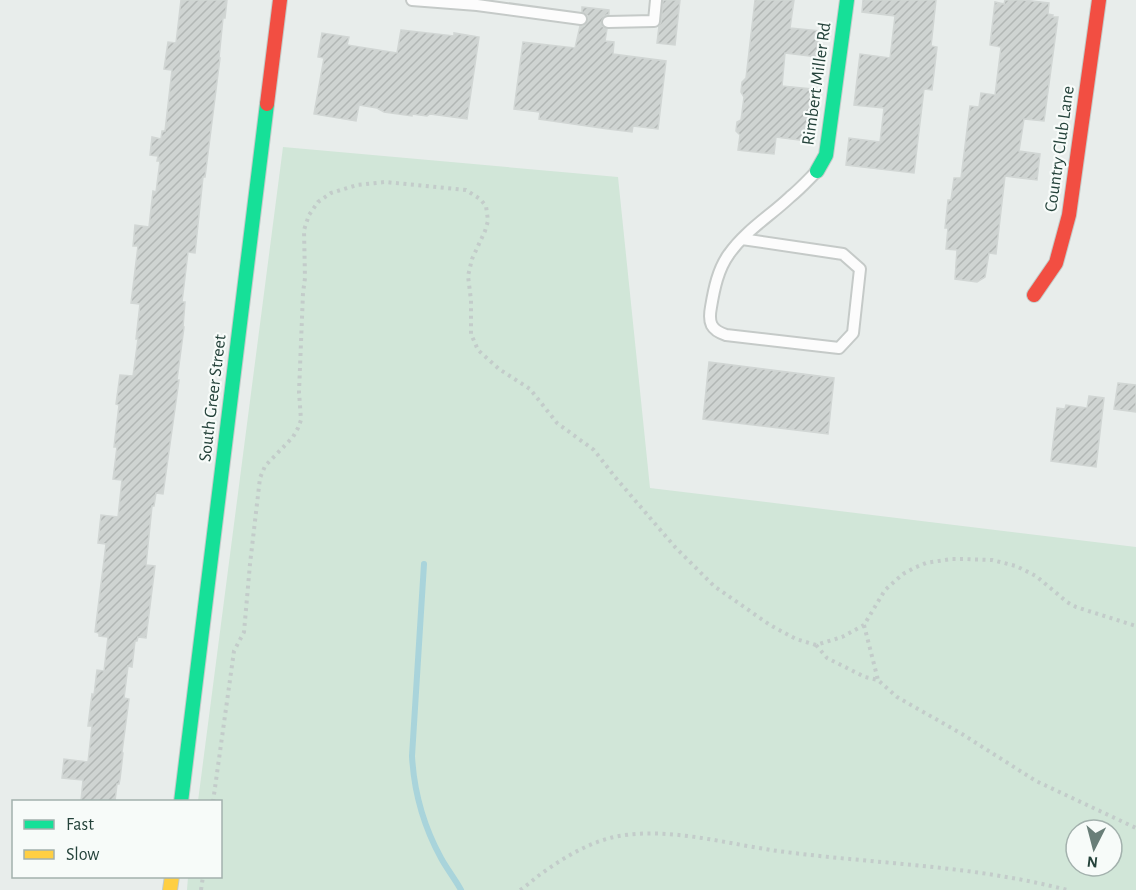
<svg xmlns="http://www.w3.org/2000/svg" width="1136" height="890" viewBox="0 0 1136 890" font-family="'Alegreya Sans',sans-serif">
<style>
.green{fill:#d1e6d8;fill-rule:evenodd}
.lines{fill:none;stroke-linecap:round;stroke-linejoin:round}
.stream{stroke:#a9d4db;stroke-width:6}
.building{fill:url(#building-hatch);stroke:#d1d6d4;stroke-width:1.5}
.lane-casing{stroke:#c5cac8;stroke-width:14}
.fast-casing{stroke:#c3cbc8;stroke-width:16}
.slow-casing{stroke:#c3cbc8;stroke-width:16}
.jam-casing{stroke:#c3cbc8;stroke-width:16}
.path{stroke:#c3ccca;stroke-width:4;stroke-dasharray:3 4.5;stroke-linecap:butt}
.lane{stroke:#fcfcfc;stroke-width:10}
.fast{stroke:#16e098;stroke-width:14}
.slow{stroke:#ffcf43;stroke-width:14}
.jam{stroke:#f24e42;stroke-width:14}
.labels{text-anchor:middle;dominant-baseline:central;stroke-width:4.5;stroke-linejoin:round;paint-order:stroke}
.street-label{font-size:18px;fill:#24423a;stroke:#f7fbf9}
</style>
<defs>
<pattern id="building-hatch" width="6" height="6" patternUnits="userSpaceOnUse" patternTransform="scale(1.5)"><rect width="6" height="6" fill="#cfd4d2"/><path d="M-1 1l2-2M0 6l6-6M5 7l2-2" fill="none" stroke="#b2b7b5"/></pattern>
</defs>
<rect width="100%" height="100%" fill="#e8edeb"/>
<path class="green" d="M 283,147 L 618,177 L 650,488 L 1136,547 L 1136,890 L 187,890 L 188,877 L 220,876 L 220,802 L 198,801 ZM 1076,830 L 1112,830 L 1112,866 L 1076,866 Z"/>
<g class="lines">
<path class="stream" d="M 424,564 L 412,756 C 414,792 424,827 441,858 C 447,869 455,879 461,890"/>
</g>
<g class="building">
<path d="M 181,0 L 227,0 L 225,18 L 223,18 L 219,58 L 220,58 L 205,177 L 203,177 L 195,253 L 188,252 L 182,302 L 185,302 L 183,327 L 184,327 L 177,380 L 179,380 L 163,494 L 156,493 L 154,506 L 152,506 L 146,565 L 155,566 L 146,638 L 138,637 L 137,641 L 135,641 L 132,667 L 128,666 L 124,698 L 129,699 L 122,752 L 123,753 L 120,779 L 119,784 L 117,784 L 115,801 L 81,801 L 83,780 L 62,778 L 64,759 L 88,762 L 92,726 L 88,726 L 92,694 L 94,695 L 97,670 L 104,671 L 108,637 L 99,636 L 99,633 L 95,632 L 106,544 L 98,543 L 101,515 L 118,517 L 122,480 L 113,479 L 117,447 L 114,447 L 119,405 L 116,404 L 120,375 L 133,376 L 138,339 L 136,339 L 140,304 L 131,303 L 138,246 L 133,246 L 135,225 L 149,227 L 153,191 L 156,192 L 160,161 L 157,161 L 158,156 L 150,155 L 152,137 L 161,139 L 162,131 L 165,131 L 172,70 L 164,69 L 168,42 L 176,43 Z"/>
<path d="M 663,0 L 680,0 L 675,45 L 657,43 L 659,26 L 661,22 Z"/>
<path d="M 755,0 L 794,0 L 790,28 L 820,31 L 817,57 L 785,53 L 782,86 L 812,89 L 806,141 L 776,137 L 774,154 L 738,150 L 740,135 L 736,131 L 737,122 L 741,120 L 744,97 L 741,92 L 742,82 L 746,78 Z"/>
<path d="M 863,0 L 936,0 L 931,46 L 937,47 L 932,90 L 924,89 L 914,173 L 846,165 L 849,138 L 880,142 L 884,108 L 854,105 L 860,54 L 890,58 L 895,16 L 862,12 Z"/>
<path d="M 1005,0 L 1023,0 L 1049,3 L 1048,14 L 1053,15 L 1052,17 L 1058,17 L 1044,121 L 1024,119 L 1019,151 L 1040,154 L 1037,180 L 1005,176 L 996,254 L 989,253 L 985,277 L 977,282 L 955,279 L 957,250 L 946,249 L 948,228 L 945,228 L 948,200 L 951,200 L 954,178 L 961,178 L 970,106 L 979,107 L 981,93 L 995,95 L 1001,47 L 990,45 L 995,2 L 1004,4 Z"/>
<path d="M 582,7 L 609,10 L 609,14 L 604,16 L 601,23 L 602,26 L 607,29 L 605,41 L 614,42 L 613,54 L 666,61 L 658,129 L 633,126 L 632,132 L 608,129 L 539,119 L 540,112 L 514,109 L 523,42 L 575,48 L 580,26 L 584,26 L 588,21 L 588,16 L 582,12 Z"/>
<path d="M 401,30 L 454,36 L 454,33 L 479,37 L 467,119 L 430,114 L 427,116 L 412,114 L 412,116 L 384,112 L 377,108 L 359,105 L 356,121 L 314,114 L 324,58 L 318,57 L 322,33 L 349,37 L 347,45 L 397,53 Z"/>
<path d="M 709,362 L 834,378 L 828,434 L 703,419 Z"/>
<path d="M 1118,383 L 1136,385 L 1136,412 L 1114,409 Z"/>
<path d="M 1089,396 L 1104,398 L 1096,467 L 1051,461 L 1057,408 L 1065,409 L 1066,405 L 1087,408 Z"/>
</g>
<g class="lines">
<defs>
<g id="lane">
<path d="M 412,0 L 477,5 L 581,19"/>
<path d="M 608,22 L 654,21 L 656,0"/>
<path d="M 742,239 L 843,254 L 860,269 L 853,333 L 839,348 L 726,335 C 711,330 708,323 711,307 C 714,289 718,269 729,254 C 745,231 770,216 790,197 C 800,189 808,180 817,171"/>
</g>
<g id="fast">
<path d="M 817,171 L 826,155 L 847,0"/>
<path d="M 181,802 L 267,104"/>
</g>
<path id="slow" d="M 170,890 L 172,876"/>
<g id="jam">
<path d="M 267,104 L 280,0"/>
<path d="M 1034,295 L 1056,263 L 1069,215 L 1099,0"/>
</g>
</defs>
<use href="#lane" class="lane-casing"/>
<use href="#fast" class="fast-casing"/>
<use href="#slow" class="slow-casing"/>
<use href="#jam" class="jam-casing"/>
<g class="path">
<path d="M 864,625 L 878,680"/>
<path d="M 816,645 L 827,658 L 865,677 L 878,680 L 897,697 L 962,734 L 1036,781 L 1136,828"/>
<path d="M 213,802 L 234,651 L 244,632 L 250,564 L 260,478 L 265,466 L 293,437 L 298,428 L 301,420 L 299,392 L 303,293 L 305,278 L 304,230 L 309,215 L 318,202 L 331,193 L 357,185 L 385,182 L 466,190 L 480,199 L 486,206 L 487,213 L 488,221 L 485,231 L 472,259 L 468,276 L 471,300 L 471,334 L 478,350 L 499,369 L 530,389 L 557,423 L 594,450 L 615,477 L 675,547 L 714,586 L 770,625 L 796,639 L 816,645 L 842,637 L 864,625 L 885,590 L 903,574 L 914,568 L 926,563 L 951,559 L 964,559 L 992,560 L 1016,566 L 1036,576 L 1067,602 L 1076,607 L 1136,626"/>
<path d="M 201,890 L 203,876"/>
<path d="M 520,890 C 529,884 536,877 545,871 C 568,855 592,841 619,836 C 670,827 727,844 778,851 C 874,864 973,865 1067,890"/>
</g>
<use href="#lane" class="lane"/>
<use href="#fast" class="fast"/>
<use href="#slow" class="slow"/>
<use href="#jam" class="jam"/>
</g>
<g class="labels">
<g class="street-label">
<text transform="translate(817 84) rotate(-82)">Rimbert Miller Rd</text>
<text transform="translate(1060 149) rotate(-82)">Country Club Lane</text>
<text transform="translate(213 398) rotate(-83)">South Greer Street</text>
</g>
</g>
<rect x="12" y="800" width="210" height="78" fill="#f7fbf9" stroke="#a3b1ad" stroke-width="1.5"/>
<rect x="24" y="820" width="30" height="9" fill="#16e098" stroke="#a3b1ad" stroke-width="1.5"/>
<text x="66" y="830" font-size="18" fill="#24423a">Fast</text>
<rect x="24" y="850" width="30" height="9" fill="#ffcf43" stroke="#a3b1ad" stroke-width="1.5"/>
<text x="66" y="860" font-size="18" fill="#24423a">Slow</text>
<g transform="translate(1094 848) rotate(186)"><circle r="28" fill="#f7fbf9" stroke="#a3b1ad" stroke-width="1.5"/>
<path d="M0-4.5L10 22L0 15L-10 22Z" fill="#697e78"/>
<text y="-9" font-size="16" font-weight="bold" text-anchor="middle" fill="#24423a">N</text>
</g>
</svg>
